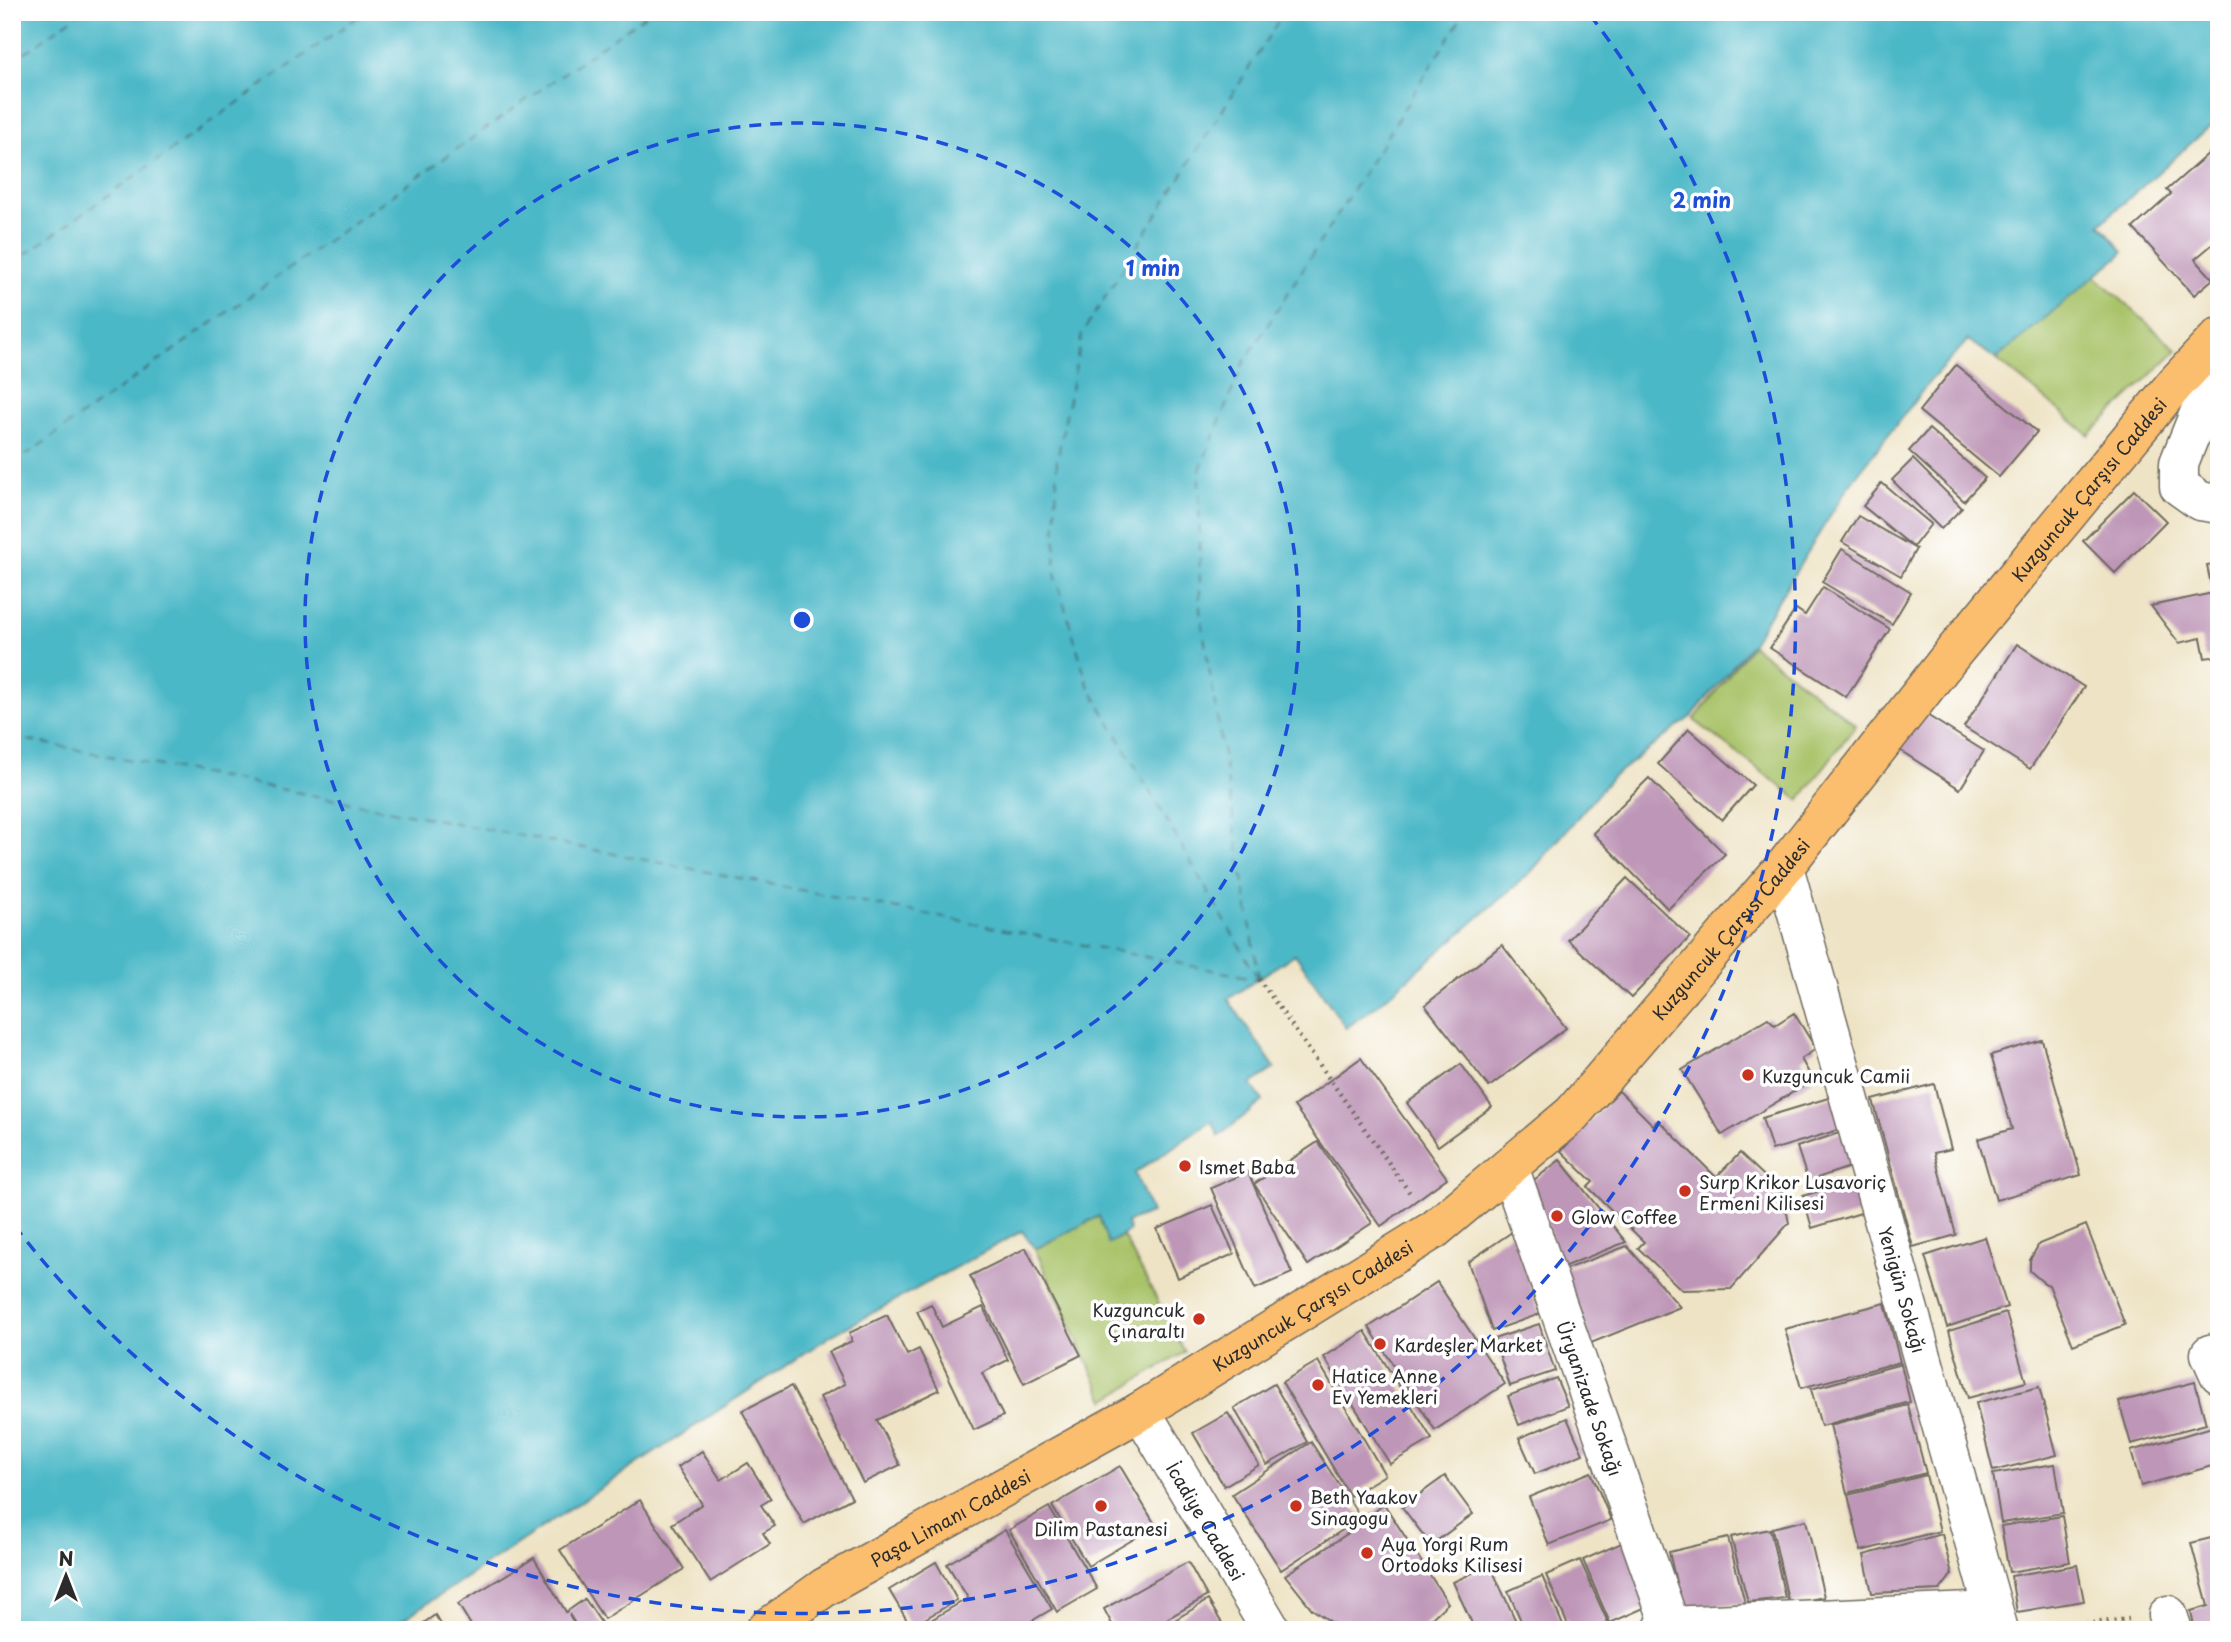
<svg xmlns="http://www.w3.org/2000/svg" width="2231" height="1642" viewBox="0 0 2231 1642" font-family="'Playpen Sans',sans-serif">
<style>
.green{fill:#a9c369;stroke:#6a774a;stroke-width:2}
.water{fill:#4cb8c7;stroke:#3c7279;stroke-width:2}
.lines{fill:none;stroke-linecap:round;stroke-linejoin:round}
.ferry{stroke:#386369;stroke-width:2;stroke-dasharray:9 7;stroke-linecap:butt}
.building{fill:#be96b7}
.minor-casing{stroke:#6f6b61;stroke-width:41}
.major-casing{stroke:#6f6b61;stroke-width:41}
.path{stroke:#6f6b61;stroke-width:4.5;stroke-dasharray:2 5;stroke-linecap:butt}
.minor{stroke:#fff;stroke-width:38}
.major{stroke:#fbbd6e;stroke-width:38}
.ring{fill:none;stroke:#1d4ed8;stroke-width:3.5;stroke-dasharray:12 9}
.poi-dot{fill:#c8321e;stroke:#fff;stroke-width:2.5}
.labels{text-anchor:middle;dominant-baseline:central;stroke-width:7;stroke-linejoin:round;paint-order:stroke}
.street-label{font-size:18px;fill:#2b2b2b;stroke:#fff}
.poi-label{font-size:18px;fill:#2b2b2b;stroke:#fff;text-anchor:start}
.centre{fill:#1d4ed8;stroke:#fff;stroke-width:3.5}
.ring-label{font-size:21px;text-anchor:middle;font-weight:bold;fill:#1d4ed8;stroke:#fff;stroke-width:7;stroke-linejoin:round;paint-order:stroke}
</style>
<rect width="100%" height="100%" fill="#fff"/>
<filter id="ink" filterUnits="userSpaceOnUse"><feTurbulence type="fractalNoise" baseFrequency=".0143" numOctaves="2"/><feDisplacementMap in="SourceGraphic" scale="14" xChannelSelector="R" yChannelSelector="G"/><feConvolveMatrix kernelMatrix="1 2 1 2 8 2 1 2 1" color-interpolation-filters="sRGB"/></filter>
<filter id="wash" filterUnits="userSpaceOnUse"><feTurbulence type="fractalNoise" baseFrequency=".00686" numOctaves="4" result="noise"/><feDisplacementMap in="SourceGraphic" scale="28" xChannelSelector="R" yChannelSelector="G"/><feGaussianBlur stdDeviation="1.57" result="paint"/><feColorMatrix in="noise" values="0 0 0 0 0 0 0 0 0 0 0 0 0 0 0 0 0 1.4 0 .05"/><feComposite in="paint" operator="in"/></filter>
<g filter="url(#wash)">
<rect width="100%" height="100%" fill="#eee3c5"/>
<g class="green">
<path d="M 2095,276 L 2177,350 L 2089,435 L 1996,359 Z"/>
<path d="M 1752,645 L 1856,725 L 1799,800 L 1694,720 Z"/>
<path d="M 1099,1216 L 1108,1243 L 1123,1236 L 1185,1352 L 1105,1400 L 1035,1249 Z"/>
</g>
<path class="water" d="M 12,12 L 2219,12 L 2219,122 L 2206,130 L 2100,224 L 2124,252 L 1996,359 L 1968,340 L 1930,381 L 1847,488 L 1752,643 L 1692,716 L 1611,778 L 1531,872 L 1381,1002 L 1346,1028 L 1295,954 L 1228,999 L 1275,1068 L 1251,1084 L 1263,1101 L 1219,1136 L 1212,1121 L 1135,1173 L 1151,1213 L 1127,1222 L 1129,1231 L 1108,1244 L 1099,1216 L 1035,1249 L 1022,1231 L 832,1335 L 387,1630 L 12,1630 Z"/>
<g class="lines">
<g class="ferry">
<path d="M 12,62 L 81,12"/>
<path d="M 12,264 L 365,12"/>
<path d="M 12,465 L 650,12"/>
<path d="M 12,737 L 1259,979"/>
<path d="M 1258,978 L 1088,685 L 1055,574 L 1057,460 L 1082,334 L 1284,12"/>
<path d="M 1259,978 L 1200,611 L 1199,472 L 1243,364 L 1465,12"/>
</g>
</g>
<g id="blocks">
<g class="building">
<path d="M 2209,153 L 2219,164 L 2219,248 L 2214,243 L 2195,259 L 2213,279 L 2194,295 L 2133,228 L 2171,194 L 2167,190 Z"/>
<path d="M 1956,365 L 2037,432 L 1999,477 L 1919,411 Z"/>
<path d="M 1929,429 L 1985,478 L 1964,501 L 1909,451 Z"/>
<path d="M 1913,459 L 1962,508 L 1941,529 L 1892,480 Z"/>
<path d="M 1882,483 L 1931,524 L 1913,547 L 1863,506 Z"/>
<path d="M 2134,490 L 2166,521 L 2115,573 L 2083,541 Z"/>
<path d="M 1858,516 L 1916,549 L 1901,576 L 1842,542 Z"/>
<path d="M 1842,549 L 1911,592 L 1892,624 L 1822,582 Z"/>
<path d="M 2219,564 L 2219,656 L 2205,658 L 2201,638 L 2179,643 L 2151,606 L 2213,593 L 2207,566 Z"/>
<path d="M 1823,587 L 1890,629 L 1846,697 L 1770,648 L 1796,609 L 1805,615 Z"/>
<path d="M 2017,644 L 2084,687 L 2030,769 L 1964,727 Z"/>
<path d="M 1922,712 L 1984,751 L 1960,789 L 1898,749 Z"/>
<path d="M 1689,729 L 1753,785 L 1722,820 L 1658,764 Z"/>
<path d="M 1649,778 L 1725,854 L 1668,909 L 1593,833 Z"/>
<path d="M 1627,878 L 1690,937 L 1631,998 L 1568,940 Z"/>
<path d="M 1502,945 L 1566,1028 L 1489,1087 L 1425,1005 Z"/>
<path d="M 1794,1013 L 1816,1049 L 1801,1059 L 1813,1080 L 1722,1135 L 1682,1070 L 1768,1018 L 1775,1025 Z"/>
<path d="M 2042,1040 L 2081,1175 L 1996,1200 L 1978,1139 L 2012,1129 L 1991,1055 Z"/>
<path d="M 1361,1058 L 1447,1178 L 1381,1226 L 1294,1106 Z"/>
<path d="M 1461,1064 L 1492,1107 L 1438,1146 L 1407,1103 Z"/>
<path d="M 1934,1084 L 1951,1149 L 1934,1153 L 1956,1235 L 1913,1247 L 1873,1100 Z"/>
<path d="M 1619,1091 L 1653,1125 L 1658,1120 L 1716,1177 L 1740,1153 L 1783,1194 L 1789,1223 L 1731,1289 L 1682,1290 L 1638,1248 L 1644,1242 L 1588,1187 L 1593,1182 L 1561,1151 Z"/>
<path d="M 1835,1096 L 1845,1128 L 1772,1150 L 1762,1118 Z"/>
<path d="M 1845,1131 L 1856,1165 L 1808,1181 L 1797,1147 Z"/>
<path d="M 1318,1142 L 1372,1223 L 1308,1265 L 1254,1184 Z"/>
<path d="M 1560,1160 L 1626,1242 L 1563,1267 L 1530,1183 Z"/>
<path d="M 1248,1172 L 1292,1273 L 1255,1289 L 1211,1188 Z"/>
<path d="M 1855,1180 L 1864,1212 L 1812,1228 L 1803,1196 Z"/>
<path d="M 1212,1205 L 1234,1254 L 1178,1278 L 1157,1229 Z"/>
<path d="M 2086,1225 L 2125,1325 L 2073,1345 L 2049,1285 L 2044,1283 L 2030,1271 L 2030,1260 L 2039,1244 Z"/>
<path d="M 1512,1232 L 1540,1314 L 1492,1331 L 1468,1262 Z"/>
<path d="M 1985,1237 L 2007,1307 L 1947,1327 L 1925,1256 Z"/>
<path d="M 1627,1246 L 1680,1307 L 1591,1343 L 1563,1270 Z"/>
<path d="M 1026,1248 L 1081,1355 L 1024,1384 L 970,1276 Z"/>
<path d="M 1437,1282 L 1505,1384 L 1435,1430 L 1369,1327 Z"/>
<path d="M 1885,1303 L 1900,1362 L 1801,1388 L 1785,1329 Z"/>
<path d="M 931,1304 L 942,1327 L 983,1307 L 1008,1360 L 982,1373 L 1003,1416 L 974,1430 L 917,1311 Z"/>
<path d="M 2006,1313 L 2026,1382 L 1968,1398 L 1949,1331 Z"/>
<path d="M 887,1315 L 907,1355 L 919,1349 L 939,1390 L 877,1420 L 900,1465 L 863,1483 L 820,1397 L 845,1384 L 829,1352 L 852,1341 L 849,1333 Z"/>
<path d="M 1539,1324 L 1555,1371 L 1510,1386 L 1494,1339 Z"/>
<path d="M 1365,1331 L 1432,1439 L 1390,1464 L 1324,1357 Z"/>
<path d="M 1318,1361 L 1385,1475 L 1350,1496 L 1282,1382 Z"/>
<path d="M 1901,1364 L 1910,1402 L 1821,1426 L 1811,1389 Z"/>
<path d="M 1556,1378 L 1568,1406 L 1519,1425 L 1508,1396 Z"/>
<path d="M 2195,1382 L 2206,1424 L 2131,1444 L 2119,1402 Z"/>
<path d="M 1274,1384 L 1307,1442 L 1267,1465 L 1234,1408 Z"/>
<path d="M 791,1386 L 852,1498 L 804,1524 L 742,1411 Z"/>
<path d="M 2039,1387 L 2057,1455 L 1993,1471 L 1976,1403 Z"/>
<path d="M 1908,1405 L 1926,1473 L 1847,1493 L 1830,1425 Z"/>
<path d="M 1228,1413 L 1259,1465 L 1224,1486 L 1193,1433 Z"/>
<path d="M 1567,1418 L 1583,1454 L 1535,1474 L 1519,1438 Z"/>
<path d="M 2212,1427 L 2219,1452 L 2219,1464 L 2141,1486 L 2131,1451 Z"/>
<path d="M 1311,1442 L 1361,1518 L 1281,1570 L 1232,1494 Z"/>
<path d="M 702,1451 L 721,1480 L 748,1463 L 771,1499 L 761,1505 L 775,1526 L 763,1533 L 770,1544 L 710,1582 L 672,1524 L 702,1504 L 678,1467 Z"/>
<path d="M 2055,1464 L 2063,1513 L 2001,1523 L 1993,1474 Z"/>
<path d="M 1120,1466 L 1156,1526 L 1088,1566 L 1052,1506 Z"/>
<path d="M 1591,1472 L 1611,1520 L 1549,1545 L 1529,1497 Z"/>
<path d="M 1926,1475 L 1940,1531 L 1861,1551 L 1848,1495 Z"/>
<path d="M 1445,1476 L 1473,1514 L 1431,1545 L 1402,1507 Z"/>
<path d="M 640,1500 L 684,1569 L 604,1619 L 560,1550 Z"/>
<path d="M 1384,1504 L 1448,1603 L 1419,1630 L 1343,1630 L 1312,1609 L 1285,1575 L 1350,1532 Z"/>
<path d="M 1049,1507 L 1097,1589 L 1057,1612 L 1009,1530 Z"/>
<path d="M 2062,1516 L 2070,1562 L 2009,1572 L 2001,1526 Z"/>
<path d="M 1806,1520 L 1824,1597 L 1789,1604 L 1772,1528 Z"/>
<path d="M 1770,1529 L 1785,1598 L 1748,1602 L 1731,1537 Z"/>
<path d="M 1005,1530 L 1052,1609 L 1016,1630 L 914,1630 L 968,1598 L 947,1564 Z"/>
<path d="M 1942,1534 L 1952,1574 L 1940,1590 L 1872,1593 L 1864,1555 Z"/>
<path d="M 2219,1536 L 2219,1630 L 2195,1630 L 2191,1611 L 2208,1606 L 2191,1543 Z"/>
<path d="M 1728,1538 L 1745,1603 L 1682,1608 L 1669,1552 Z"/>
<path d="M 1626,1541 L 1653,1604 L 1610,1623 L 1583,1560 Z"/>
<path d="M 534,1558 L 566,1612 L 585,1599 L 606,1630 L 579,1630 L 569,1614 L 577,1630 L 474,1630 L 458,1604 Z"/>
<path d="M 1580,1560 L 1609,1625 L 1599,1630 L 1570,1630 L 1546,1575 Z"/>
<path d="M 936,1562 L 957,1600 L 911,1627 L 889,1590 Z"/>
<path d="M 1188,1562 L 1207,1596 L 1147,1630 L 1115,1630 L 1104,1609 Z"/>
<path d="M 1490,1565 L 1520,1630 L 1475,1630 L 1453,1582 Z"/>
<path d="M 2077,1565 L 2084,1601 L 2017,1612 L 2011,1576 Z"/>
<path d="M 1542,1576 L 1565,1630 L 1525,1630 L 1508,1591 Z"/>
<path d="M 1208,1600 L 1226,1630 L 1158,1630 Z"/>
<path d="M 435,1615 L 445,1630 L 414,1630 Z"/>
</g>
</g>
</g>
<g filter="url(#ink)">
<use href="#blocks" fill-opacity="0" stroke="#6f6b61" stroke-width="2"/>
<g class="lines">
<defs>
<g id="minor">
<path d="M 2219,364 L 2179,463 L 2179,486 L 2200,501 L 2219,504"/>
<path id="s1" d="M 1784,867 L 1999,1630"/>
<path id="s2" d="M 1509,1167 L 1672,1630"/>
<path d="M 2219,1352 L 2210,1354 L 2219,1374"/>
<path id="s3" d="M 1141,1411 L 1271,1630"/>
<path d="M 2168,1615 L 2173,1630"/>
<path d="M 1662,1630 L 1670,1626 L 1993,1611"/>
</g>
<g id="major">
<path id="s4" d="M 765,1630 L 825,1587 L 1141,1411 L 1435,1229 L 1572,1114 L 1784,867 L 1952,654 L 2175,384 L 2219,337"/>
</g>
</defs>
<use href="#minor" class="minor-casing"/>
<use href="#major" class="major-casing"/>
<g class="path">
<path d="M 1259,979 L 1412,1196"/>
<path d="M 2037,1629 L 2129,1619"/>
</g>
<use href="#minor" class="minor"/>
<use href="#major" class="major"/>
</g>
</g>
<g class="ring">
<circle cx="802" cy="620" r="497"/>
<path d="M1590 15A993 993 0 1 1 14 1225"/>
</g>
<g class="poi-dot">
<circle cx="1748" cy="1075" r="7"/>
<circle cx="1185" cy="1166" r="7"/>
<circle cx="1685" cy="1191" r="7"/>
<circle cx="1557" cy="1216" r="7"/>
<circle cx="1199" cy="1319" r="7"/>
<circle cx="1380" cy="1344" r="7"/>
<circle cx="1318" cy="1385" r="7"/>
<circle cx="1101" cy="1506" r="7"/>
<circle cx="1296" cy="1506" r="7"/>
<circle cx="1367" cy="1553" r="7"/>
</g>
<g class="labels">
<g class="street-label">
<text stroke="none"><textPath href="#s4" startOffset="1771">Kuzguncuk Çarşısı Caddesi</textPath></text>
<text stroke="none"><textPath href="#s4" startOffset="1204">Kuzguncuk Çarşısı Caddesi</textPath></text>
<text stroke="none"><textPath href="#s1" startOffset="439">Yenigün Sokağı</textPath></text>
<text stroke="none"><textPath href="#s4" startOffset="637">Kuzguncuk Çarşısı Caddesi</textPath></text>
<text stroke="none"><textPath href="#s2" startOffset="245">Üryanizade Sokağı</textPath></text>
<text stroke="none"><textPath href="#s4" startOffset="217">Paşa Limanı Caddesi</textPath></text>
<text stroke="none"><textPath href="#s3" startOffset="128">İcadiye Caddesi</textPath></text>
</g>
<g class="poi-label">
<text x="1762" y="1075">Kuzguncuk Camii</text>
<text x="1199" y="1166">Ismet Baba</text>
<text x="1699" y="1181">Surp Krikor Lusavoriç<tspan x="1699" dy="21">Ermeni Kilisesi</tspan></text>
<text x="1571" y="1216">Glow Coffee</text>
<text x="1185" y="1309" text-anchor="end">Kuzguncuk<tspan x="1185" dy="21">Çınaraltı</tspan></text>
<text x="1394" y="1344">Kardeşler Market</text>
<text x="1332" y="1375">Hatice Anne<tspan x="1332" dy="21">Ev Yemekleri</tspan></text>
<text x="1310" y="1496">Beth Yaakov<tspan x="1310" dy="21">Sinagogu</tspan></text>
<text x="1101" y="1528" text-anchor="middle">Dilim Pastanesi</text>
<text x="1381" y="1543">Aya Yorgi Rum<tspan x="1381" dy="21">Ortodoks Kilisesi</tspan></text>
</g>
</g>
<circle cx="802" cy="620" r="10" class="centre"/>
<g class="ring-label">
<text x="1702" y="208">2 min</text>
<text x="1153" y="276">1 min</text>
</g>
<rect width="2231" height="1642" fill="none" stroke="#fff" stroke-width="42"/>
<g transform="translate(66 1576)" stroke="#ffffff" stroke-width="5" paint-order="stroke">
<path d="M0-5L12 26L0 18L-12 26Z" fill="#2b2b2b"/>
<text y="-10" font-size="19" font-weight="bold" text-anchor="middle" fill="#2b2b2b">N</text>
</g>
</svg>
